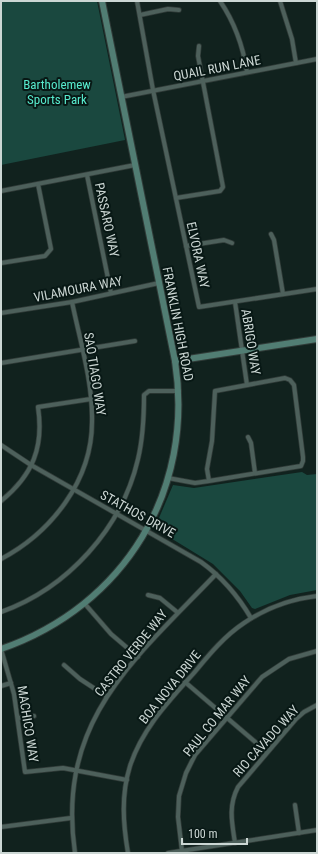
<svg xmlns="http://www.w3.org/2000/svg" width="318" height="854" viewBox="0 0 318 854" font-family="'Roboto Condensed',sans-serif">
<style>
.green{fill:#1a483f}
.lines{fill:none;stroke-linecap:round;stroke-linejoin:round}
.street-casing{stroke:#313c39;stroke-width:5.5}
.secondary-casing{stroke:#313c39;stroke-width:8}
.street{stroke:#4d605b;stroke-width:4}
.secondary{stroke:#517d73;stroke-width:6}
.labels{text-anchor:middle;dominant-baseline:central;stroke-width:4;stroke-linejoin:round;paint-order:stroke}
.street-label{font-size:13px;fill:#ccd7d4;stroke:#081815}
.park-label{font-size:13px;fill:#57eacd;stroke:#081815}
</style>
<rect width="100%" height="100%" fill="#11221e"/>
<g class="green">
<path d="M 1,1 L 97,1 L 125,140 L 1,165 Z"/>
<path d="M 302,472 L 307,475 L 317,474 L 317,590 L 290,595 L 255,609 L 252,608 L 240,591 L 213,564 L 156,529 L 156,525 L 173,485 L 194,488 Z"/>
</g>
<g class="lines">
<defs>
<g id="street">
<path d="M 137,1 L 153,90 L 199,307 L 317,289"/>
<path d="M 220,1 C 235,23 243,46 247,72"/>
<path d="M 280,1 L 292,39 L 296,63"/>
<path d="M 140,15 L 168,9 L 179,10"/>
<path d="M 121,97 L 317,59"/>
<path d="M 87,175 L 111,293"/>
<path d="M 1,191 L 135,165"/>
<path d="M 176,198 L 220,191 L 223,187 L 198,56 L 199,46"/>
<path d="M 271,234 L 274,240 L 283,294"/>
<path d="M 186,246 L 224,240 L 232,243"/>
<path d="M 1,263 L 45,256 L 51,249 L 38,184"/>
<path d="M 235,302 L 247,385"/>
<path d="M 1,313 L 72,302 L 159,283"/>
<path d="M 1,363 L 135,341"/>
<path d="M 248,437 L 251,443 L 255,473"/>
<path d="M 1,445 L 31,465 L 201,562 C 222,577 238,596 251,618"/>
<path d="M 168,478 L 195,483 L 209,481 L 301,466 L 303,461 L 303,457 L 294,385 L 290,380 L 285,378 L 215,391 L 212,441 L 207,469 L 209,481"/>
<path d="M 1,501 C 33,475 44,447 38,407 L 91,399"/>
<path d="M 1,559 C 52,532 92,480 92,422 C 93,382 80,341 72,302"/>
<path d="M 148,595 L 160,598 L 177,612"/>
<path d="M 85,604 L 111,634 L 138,657"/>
<path d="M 1,612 C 68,588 122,528 138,459 C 143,438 144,416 144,395 L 149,391 L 179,391"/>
<path d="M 1,649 L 14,694 L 25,772 L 63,768 L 127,780"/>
<path d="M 64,665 L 80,679 L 106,696"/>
<path d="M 185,682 L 267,752"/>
<path d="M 1,686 L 11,683"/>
<path d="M 18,718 L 34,716"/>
<path d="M 295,805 L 299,833"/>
<path d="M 1,827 L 71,818"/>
<path d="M 235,843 C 232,823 228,806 238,787 L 296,719 L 304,712 L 317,705"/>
<path d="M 182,851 L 178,817 L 179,796 L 186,773 L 195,755 L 262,677 L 289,659 L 317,651"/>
<path d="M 75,853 C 56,720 134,660 216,574"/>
<path d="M 128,853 C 123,823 121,795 130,766 C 142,729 168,702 193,674 C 208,656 223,637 244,623 C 266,608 291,599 317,596"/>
<path d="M 168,853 L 317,830"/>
</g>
<g id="secondary">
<path d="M 175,361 L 317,339"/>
<path d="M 1,649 C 125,606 195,490 175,361 L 102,1"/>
</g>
</defs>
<use href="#street" class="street-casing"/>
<use href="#secondary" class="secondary-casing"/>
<use href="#street" class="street"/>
<use href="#secondary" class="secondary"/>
</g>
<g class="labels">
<g class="street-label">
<text transform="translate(217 68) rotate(-11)">QUAIL RUN LANE</text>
<text transform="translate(107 220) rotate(78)">PASSARO WAY</text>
<text transform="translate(198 255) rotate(78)">ELVORA WAY</text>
<text transform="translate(78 289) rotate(-11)">VILAMOURA WAY</text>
<text transform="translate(178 324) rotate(79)">FRANKLIN HIGH ROAD</text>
<text transform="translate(251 342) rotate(81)">ABRIGO WAY</text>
<text transform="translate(95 374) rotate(81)">SAO TIAGO WAY</text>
<text transform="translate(138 514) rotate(29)">STATHOS DRIVE</text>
<text transform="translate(131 653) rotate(-51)">CASTRO VERDE WAY</text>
<text transform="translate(170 687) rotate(-51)">BOA NOVA DRIVE</text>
<text transform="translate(217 716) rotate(-51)">PAUL CO MAR WAY</text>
<text transform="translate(28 724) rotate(81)">MACHICO WAY</text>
<text transform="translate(266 741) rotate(-48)">RIO CAVADO WAY</text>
</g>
<g class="park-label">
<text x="57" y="84">Bartholemew<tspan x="57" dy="15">Sports Park</tspan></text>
</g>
</g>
<rect width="318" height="854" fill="none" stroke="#ccd7d4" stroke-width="4"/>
<path d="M182 838v6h65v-6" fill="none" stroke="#ccd7d4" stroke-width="2"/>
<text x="188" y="838" font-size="12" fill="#ccd7d4" stroke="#081815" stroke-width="3" paint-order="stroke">100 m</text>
</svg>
